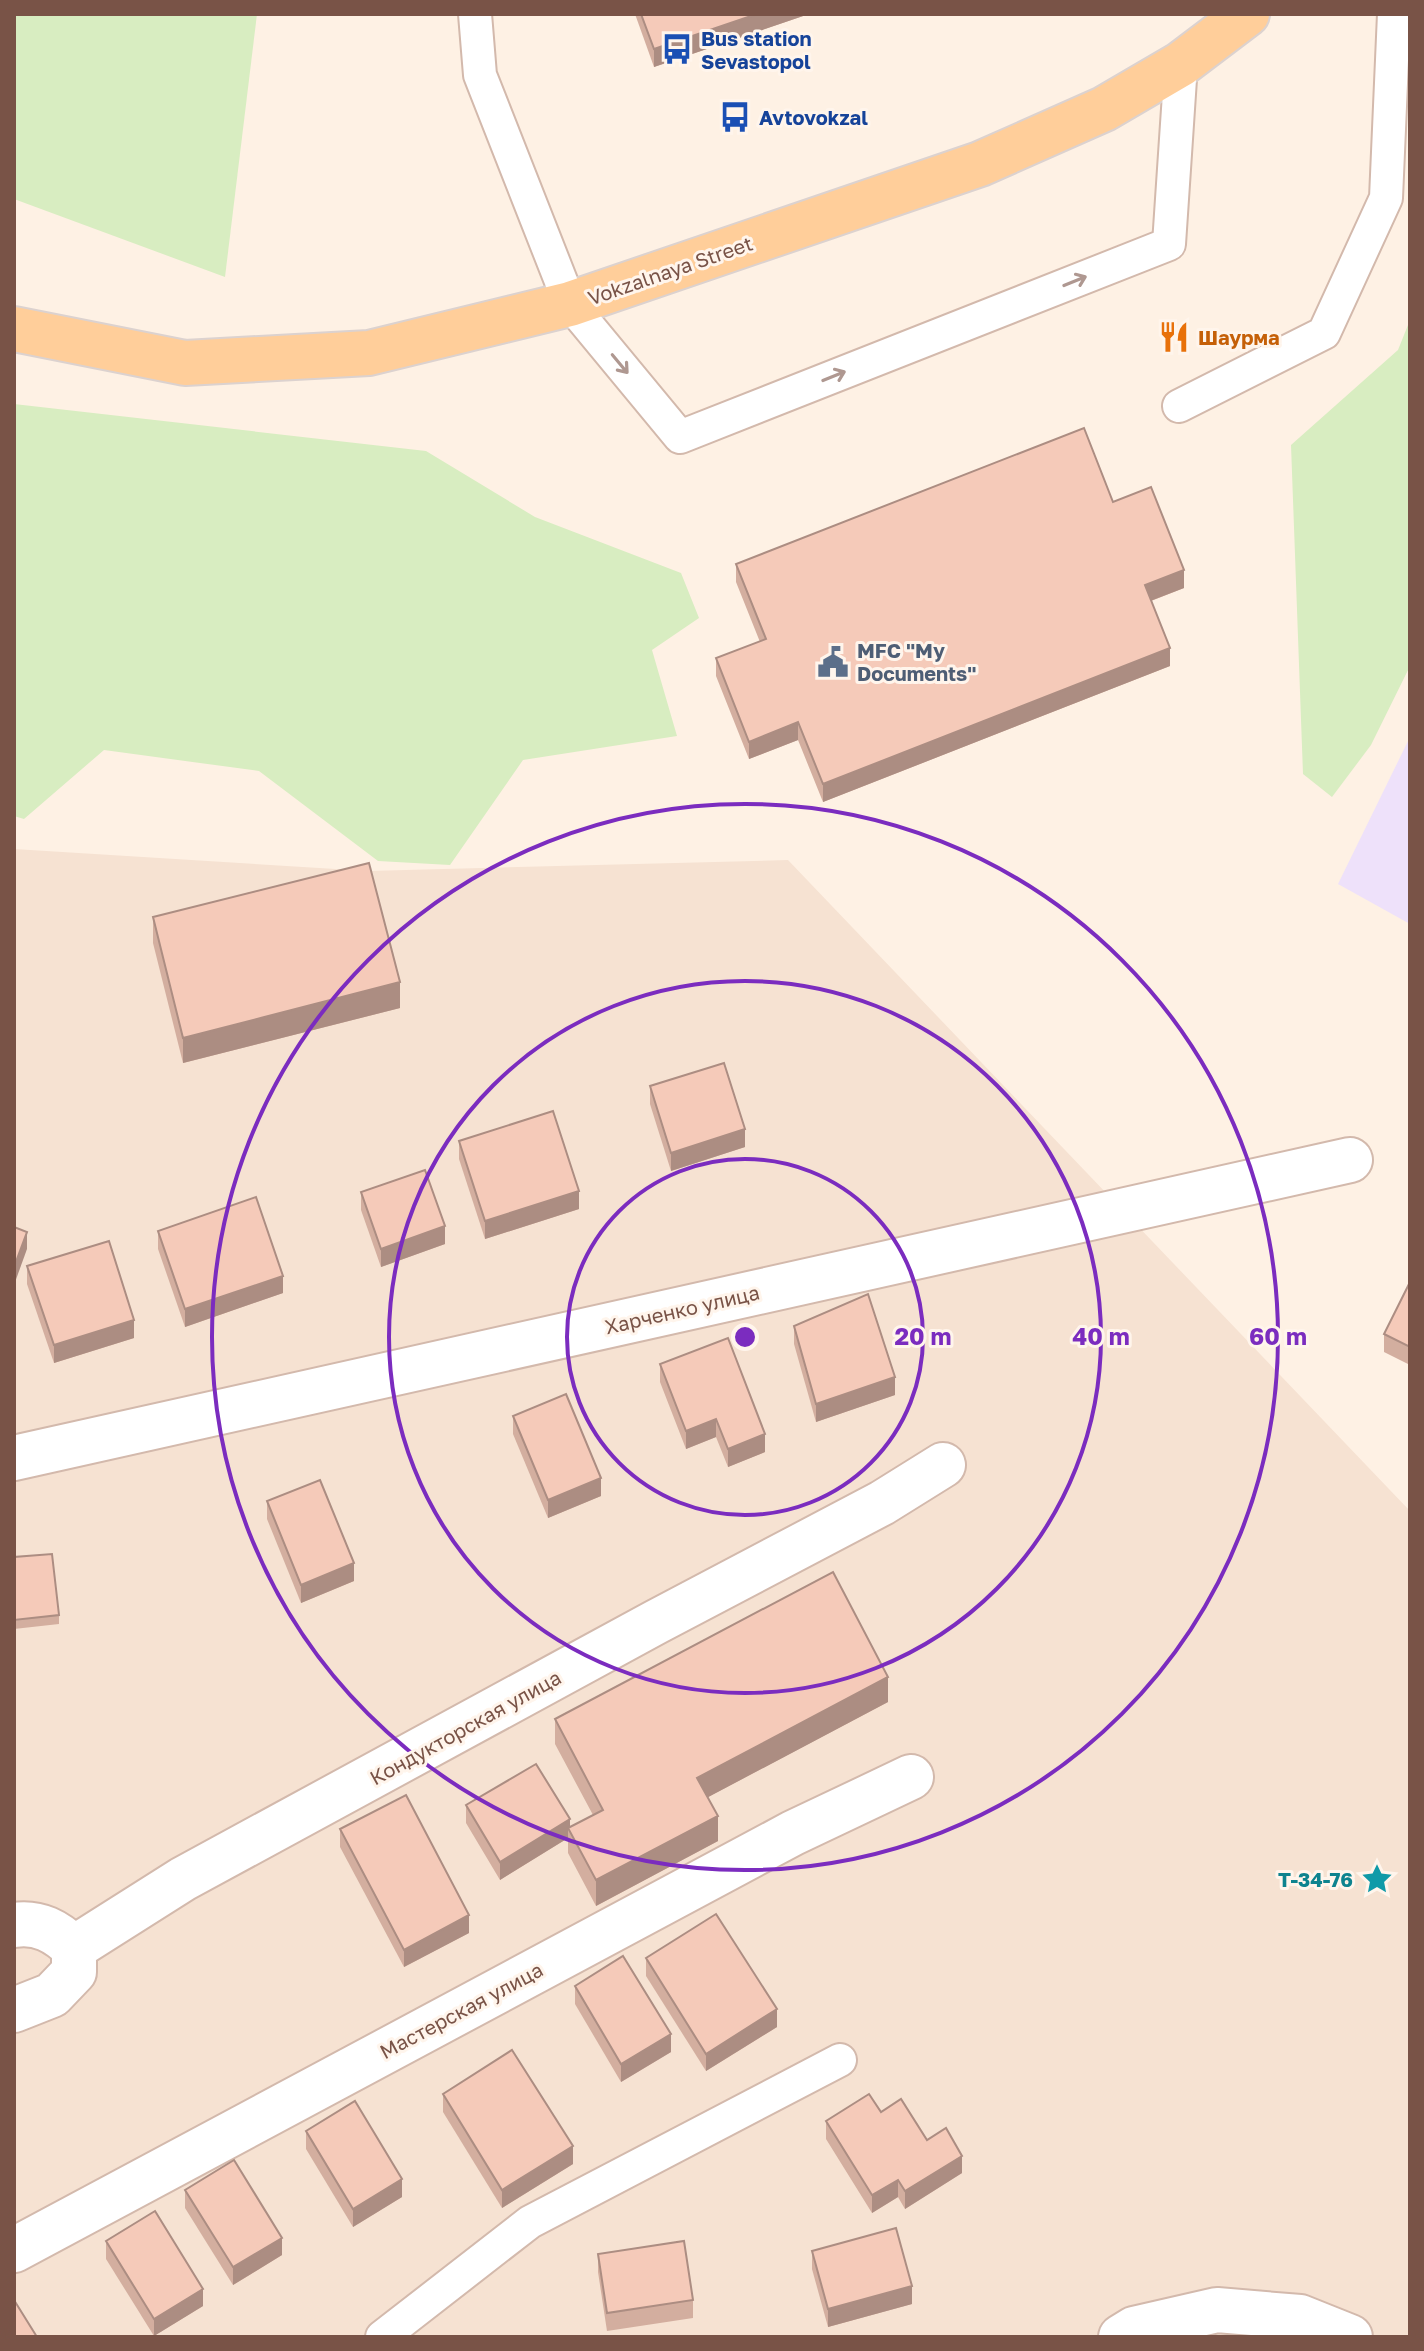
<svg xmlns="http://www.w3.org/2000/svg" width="1424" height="2351" viewBox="0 0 1424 2351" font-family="'Golos Text',sans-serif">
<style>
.residential{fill:#f6e2d2}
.education{fill:#eee1fa}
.green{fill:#d8edc1}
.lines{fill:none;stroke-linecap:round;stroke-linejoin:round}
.service-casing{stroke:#d3b9ac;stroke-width:36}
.minor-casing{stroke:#d3b9ac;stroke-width:48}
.primary-casing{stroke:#dcd2cf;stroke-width:48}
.service{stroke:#fff;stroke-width:32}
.minor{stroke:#fff;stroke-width:44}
.primary{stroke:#ffce9a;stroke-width:44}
.wall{fill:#d3ae9f}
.shaded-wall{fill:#ac8d82}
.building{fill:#f5cab9;stroke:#ac8d82;stroke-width:2}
.oneway{stroke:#af9891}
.ring{fill:none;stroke:#7b2cbf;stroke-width:4}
.labels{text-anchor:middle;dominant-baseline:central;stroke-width:6;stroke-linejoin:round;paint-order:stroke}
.transit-label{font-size:20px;font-weight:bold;fill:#164399;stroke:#fff5ec;text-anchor:start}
.street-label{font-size:20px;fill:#795347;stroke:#fff5ec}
.food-label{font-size:20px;font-weight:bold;fill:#c56008;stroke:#fff5ec;text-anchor:start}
.service-label{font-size:20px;font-weight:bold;fill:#4e5e75;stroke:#fff5ec;text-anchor:start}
.culture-label{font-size:20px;font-weight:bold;fill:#0d838f;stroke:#fff5ec;text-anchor:end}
.centre{fill:#7b2cbf;stroke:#fff5ec;stroke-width:4}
.ring-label{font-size:24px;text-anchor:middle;font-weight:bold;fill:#7b2cbf;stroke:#fff5ec;stroke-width:6;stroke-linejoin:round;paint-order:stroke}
</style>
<rect width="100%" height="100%" fill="#fef1e4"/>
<path class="residential" d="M 14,849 L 368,871 L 788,860 L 1410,1511 L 1410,2337 L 14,2337 Z"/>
<path class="education" d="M 1410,737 L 1410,924 L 1338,884 Z"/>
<g class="green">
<path d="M 14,14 L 257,14 L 225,277 L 14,199 Z"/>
<path d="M 1410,320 L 1410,666 L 1371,745 L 1332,797 L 1303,774 L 1291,445 L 1398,350 Z"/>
<path d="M 14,404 L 426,451 L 535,517 L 681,573 L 699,618 L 652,650 L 677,736 L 523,760 L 450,865 L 378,861 L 259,771 L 104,750 L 24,819 L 14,816 Z"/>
</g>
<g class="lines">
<defs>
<g id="service">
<path d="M 475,14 L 480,75 L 570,304 L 680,437 L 1169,244 L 1181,64"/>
<path d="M 1179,406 L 1324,333 L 1386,198 L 1394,14"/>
<path d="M 382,2337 L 530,2222 L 840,2060"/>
</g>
<g id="minor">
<path d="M 14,1458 L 1350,1160"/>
<path d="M 14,1925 C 39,1921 57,1932 74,1948"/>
<path d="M 14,2010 L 52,1995 L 74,1972 L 74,1948 L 183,1879 L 656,1622 L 882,1503 L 943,1465"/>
<path d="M 14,2250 L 793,1833 L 911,1777"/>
<path d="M 1121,2337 L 1134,2329 L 1217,2310 L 1300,2317 L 1350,2337"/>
</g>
<path id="primary" d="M 14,329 L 185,363 L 369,353 L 570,304 L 980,164 L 1104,109 L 1181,64 L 1247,14"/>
</defs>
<use href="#service" class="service-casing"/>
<use href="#minor" class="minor-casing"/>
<use href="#primary" class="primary-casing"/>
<use href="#service" class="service"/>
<use href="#minor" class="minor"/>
<use href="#primary" class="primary"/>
</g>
<g class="wall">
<path d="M 635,14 L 809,14 L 654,67 Z"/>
<path d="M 736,564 L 1184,588 L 1151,601 L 1170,666 L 823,802 L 798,740 L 749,759 L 716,676 L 716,658 L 760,642 L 736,582 Z"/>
<path d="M 153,917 L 400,1008 L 183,1063 L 153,943 Z"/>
<path d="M 650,1086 L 745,1147 L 671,1171 L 650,1104 Z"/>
<path d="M 459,1141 L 579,1209 L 485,1239 L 459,1159 Z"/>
<path d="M 361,1192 L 445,1244 L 381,1267 L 361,1210 Z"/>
<path d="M 158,1231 L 283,1293 L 185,1327 L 158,1249 Z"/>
<path d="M 27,1266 L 134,1338 L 54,1363 L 27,1284 Z"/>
<path d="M 1410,1282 L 1410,1365 L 1384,1352 L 1384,1334 Z"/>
<path d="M 794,1326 L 895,1395 L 816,1422 L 794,1344 Z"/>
<path d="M 660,1364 L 765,1452 L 728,1467 L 716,1437 L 686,1449 L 660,1382 Z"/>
<path d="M 513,1416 L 601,1496 L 548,1518 L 513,1434 Z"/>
<path d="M 267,1501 L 354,1581 L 301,1603 L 267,1519 Z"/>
<path d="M 14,1557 L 59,1615 L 59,1624 L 14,1629 Z"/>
<path d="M 888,1702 L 708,1797 L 718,1841 L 596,1906 L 568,1853 L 568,1838 L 500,1880 L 466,1823 L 466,1805 L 570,1827 L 593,1815 L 555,1744 L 555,1719 Z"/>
<path d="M 340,1829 L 469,1933 L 404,1967 L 340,1847 Z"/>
<path d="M 646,1958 L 777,2027 L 706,2071 L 646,1976 Z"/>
<path d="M 575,1986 L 671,2052 L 621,2082 L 575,2004 Z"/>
<path d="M 443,2094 L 573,2164 L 502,2208 L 443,2112 Z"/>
<path d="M 881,2112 L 927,2140 L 962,2173 L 905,2209 L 898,2197 L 872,2213 L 826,2139 L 826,2121 Z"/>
<path d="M 306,2131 L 402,2197 L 353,2227 L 306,2149 Z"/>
<path d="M 185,2190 L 282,2255 L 233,2285 L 185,2208 Z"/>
<path d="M 106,2241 L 203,2306 L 154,2336 L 106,2259 Z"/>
<path d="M 812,2251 L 912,2304 L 828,2327 L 812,2269 Z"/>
<path d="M 598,2254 L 693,2300 L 693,2318 L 607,2331 L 598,2272 Z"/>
</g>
<g class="shaded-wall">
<path d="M 757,14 L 809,14 L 654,67 L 654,49 Z"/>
<path d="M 1184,570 L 1184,588 L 1145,603 L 1145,585 Z"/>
<path d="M 1170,648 L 1170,666 L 823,802 L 823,784 Z"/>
<path d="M 798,722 L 798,740 L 749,759 L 749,742 Z"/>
<path d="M 400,982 L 400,1008 L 183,1063 L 183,1038 Z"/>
<path d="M 745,1129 L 745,1147 L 671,1171 L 671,1153 Z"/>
<path d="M 579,1191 L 579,1209 L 485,1239 L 485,1221 Z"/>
<path d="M 445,1226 L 445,1244 L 381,1267 L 381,1249 Z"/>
<path d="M 27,1232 L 27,1249 L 14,1285 L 14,1267 Z"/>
<path d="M 283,1276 L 283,1293 L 185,1327 L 185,1309 Z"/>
<path d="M 134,1320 L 134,1338 L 54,1363 L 54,1345 Z"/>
<path d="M 895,1377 L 895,1395 L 816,1422 L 816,1404 Z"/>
<path d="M 716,1419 L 716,1437 L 686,1449 L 686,1431 Z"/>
<path d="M 765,1434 L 765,1452 L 728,1467 L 728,1449 Z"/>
<path d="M 601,1478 L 601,1496 L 548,1518 L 548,1500 Z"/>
<path d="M 354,1563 L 354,1581 L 301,1603 L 301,1585 Z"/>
<path d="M 888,1677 L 888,1702 L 697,1803 L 697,1778 Z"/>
<path d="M 718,1816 L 718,1841 L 596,1906 L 596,1880 Z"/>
<path d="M 570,1819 L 570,1832 L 568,1828 L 568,1838 L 500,1880 L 500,1862 Z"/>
<path d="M 469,1915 L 469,1933 L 404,1967 L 404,1950 Z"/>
<path d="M 777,2009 L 777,2027 L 706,2071 L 706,2054 Z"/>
<path d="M 671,2034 L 671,2052 L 621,2082 L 621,2064 Z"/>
<path d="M 573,2146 L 573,2164 L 502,2208 L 502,2190 Z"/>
<path d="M 962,2156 L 962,2173 L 905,2209 L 905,2191 Z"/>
<path d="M 402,2179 L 402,2197 L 353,2227 L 353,2209 Z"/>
<path d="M 898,2180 L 898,2197 L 872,2213 L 872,2195 Z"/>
<path d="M 282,2238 L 282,2255 L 233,2285 L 233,2267 Z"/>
<path d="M 912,2286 L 912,2304 L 828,2327 L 828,2309 Z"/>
<path d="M 203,2289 L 203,2306 L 154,2336 L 154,2319 Z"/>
</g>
<g class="building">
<path d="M 641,14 L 757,14 L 654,49 Z"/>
<path d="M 1084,428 L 1113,502 L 1151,487 L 1184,570 L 1145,585 L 1170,648 L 823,784 L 798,722 L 749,742 L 716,658 L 766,639 L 736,564 Z"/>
<path d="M 369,863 L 400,982 L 183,1038 L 153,917 Z"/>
<path d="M 724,1063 L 745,1129 L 671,1153 L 650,1086 Z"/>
<path d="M 553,1111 L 579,1191 L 485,1221 L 459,1141 Z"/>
<path d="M 425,1170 L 445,1226 L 381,1249 L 361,1192 Z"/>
<path d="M 256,1197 L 283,1276 L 185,1309 L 158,1231 Z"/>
<path d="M 14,1227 L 27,1232 L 14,1267 Z"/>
<path d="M 109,1241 L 134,1320 L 54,1345 L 27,1266 Z"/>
<path d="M 1410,1282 L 1410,1347 L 1384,1334 Z"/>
<path d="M 868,1294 L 895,1377 L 816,1404 L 794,1326 Z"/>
<path d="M 728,1338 L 765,1434 L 728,1449 L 716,1419 L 686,1431 L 660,1364 Z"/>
<path d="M 566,1394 L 601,1478 L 548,1500 L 513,1416 Z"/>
<path d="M 320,1480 L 354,1563 L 301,1585 L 267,1501 Z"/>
<path d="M 52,1554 L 59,1615 L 14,1620 L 14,1557 Z"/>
<path d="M 833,1572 L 888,1677 L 697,1778 L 718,1816 L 596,1880 L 568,1828 L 603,1810 L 555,1719 Z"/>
<path d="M 536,1764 L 570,1819 L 500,1862 L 466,1805 Z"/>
<path d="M 406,1795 L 469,1915 L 404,1950 L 340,1829 Z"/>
<path d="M 716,1914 L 777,2009 L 706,2054 L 646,1958 Z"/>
<path d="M 623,1956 L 671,2034 L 621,2064 L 575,1986 Z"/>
<path d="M 512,2050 L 573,2146 L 502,2190 L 443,2094 Z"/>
<path d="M 869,2094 L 881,2112 L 901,2099 L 927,2140 L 946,2128 L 962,2156 L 905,2191 L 898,2180 L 872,2195 L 826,2121 Z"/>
<path d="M 355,2101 L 402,2179 L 353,2209 L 306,2131 Z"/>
<path d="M 234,2160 L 282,2238 L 233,2267 L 185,2190 Z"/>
<path d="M 155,2211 L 203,2289 L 154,2319 L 106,2241 Z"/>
<path d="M 896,2228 L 912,2286 L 828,2309 L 812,2251 Z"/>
<path d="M 684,2241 L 693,2300 L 607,2313 L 598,2254 Z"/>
<path d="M 14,2300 L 37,2337 L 14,2337 Z"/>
</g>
<defs><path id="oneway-shaft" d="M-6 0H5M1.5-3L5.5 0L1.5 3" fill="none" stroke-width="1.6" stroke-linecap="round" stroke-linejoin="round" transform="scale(2)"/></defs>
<g class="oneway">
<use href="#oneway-shaft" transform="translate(1075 281) rotate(-22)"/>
<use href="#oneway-shaft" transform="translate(620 364) rotate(50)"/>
<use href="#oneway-shaft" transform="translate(834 376) rotate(-22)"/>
</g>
<g class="ring">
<circle cx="745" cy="1337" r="178"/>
<circle cx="745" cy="1337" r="356"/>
<circle cx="745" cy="1337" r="533"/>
</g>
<defs>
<symbol id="bus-bare" viewBox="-9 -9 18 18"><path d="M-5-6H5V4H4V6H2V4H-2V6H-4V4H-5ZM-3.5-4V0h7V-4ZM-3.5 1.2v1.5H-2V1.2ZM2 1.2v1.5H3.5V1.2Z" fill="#1a4fb4" stroke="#fff5ec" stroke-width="2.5" paint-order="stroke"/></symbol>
<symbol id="restaurant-bare" viewBox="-9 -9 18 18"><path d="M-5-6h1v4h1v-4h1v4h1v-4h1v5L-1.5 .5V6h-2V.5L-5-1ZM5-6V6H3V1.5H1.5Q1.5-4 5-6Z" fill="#e8710a" stroke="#fff5ec" stroke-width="2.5" paint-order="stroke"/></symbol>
<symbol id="civic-bare" viewBox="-9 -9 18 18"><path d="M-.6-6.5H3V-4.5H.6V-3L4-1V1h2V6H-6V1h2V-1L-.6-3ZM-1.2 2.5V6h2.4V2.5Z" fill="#5c6f8a" stroke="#fff5ec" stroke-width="2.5" paint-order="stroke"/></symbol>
<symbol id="sight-bare" viewBox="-9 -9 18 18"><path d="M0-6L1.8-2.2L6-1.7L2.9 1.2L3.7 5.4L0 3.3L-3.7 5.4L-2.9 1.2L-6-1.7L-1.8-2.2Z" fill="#0f9aa8" stroke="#fff5ec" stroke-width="2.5" paint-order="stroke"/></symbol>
</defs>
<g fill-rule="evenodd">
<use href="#bus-bare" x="655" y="27" width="44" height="44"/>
<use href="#bus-bare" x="713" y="95" width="44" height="44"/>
<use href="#restaurant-bare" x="1152" y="315" width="44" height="44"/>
<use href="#civic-bare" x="811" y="640" width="44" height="44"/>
<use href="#sight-bare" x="1355" y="1857" width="44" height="44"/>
</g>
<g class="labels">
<g class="transit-label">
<text x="701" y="38">Bus station<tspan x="701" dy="23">Sevastopol</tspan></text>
<text x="759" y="117">Avtovokzal</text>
</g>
<g class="street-label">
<text transform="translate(670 270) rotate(-19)">Vokzalnaya Street</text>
<text transform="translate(682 1309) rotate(-13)">Харченко улица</text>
<text transform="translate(465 1727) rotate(-29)">Кондукторская улица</text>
<text transform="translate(461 2010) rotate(-28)">Мастерская улица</text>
</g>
<g class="food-label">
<text x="1198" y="337">Шаурма</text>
</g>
<g class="service-label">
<text x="857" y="650">MFC "My<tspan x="857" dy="23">Documents"</tspan></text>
</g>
<g class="culture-label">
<text x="1353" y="1879">Т-34-76</text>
</g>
</g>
<circle cx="745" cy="1337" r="12" class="centre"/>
<g class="ring-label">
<text x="923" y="1345">20 m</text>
<text x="1101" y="1345">40 m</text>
<text x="1278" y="1345">60 m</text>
</g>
<rect width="1424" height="2351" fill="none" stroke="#795347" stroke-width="32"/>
</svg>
